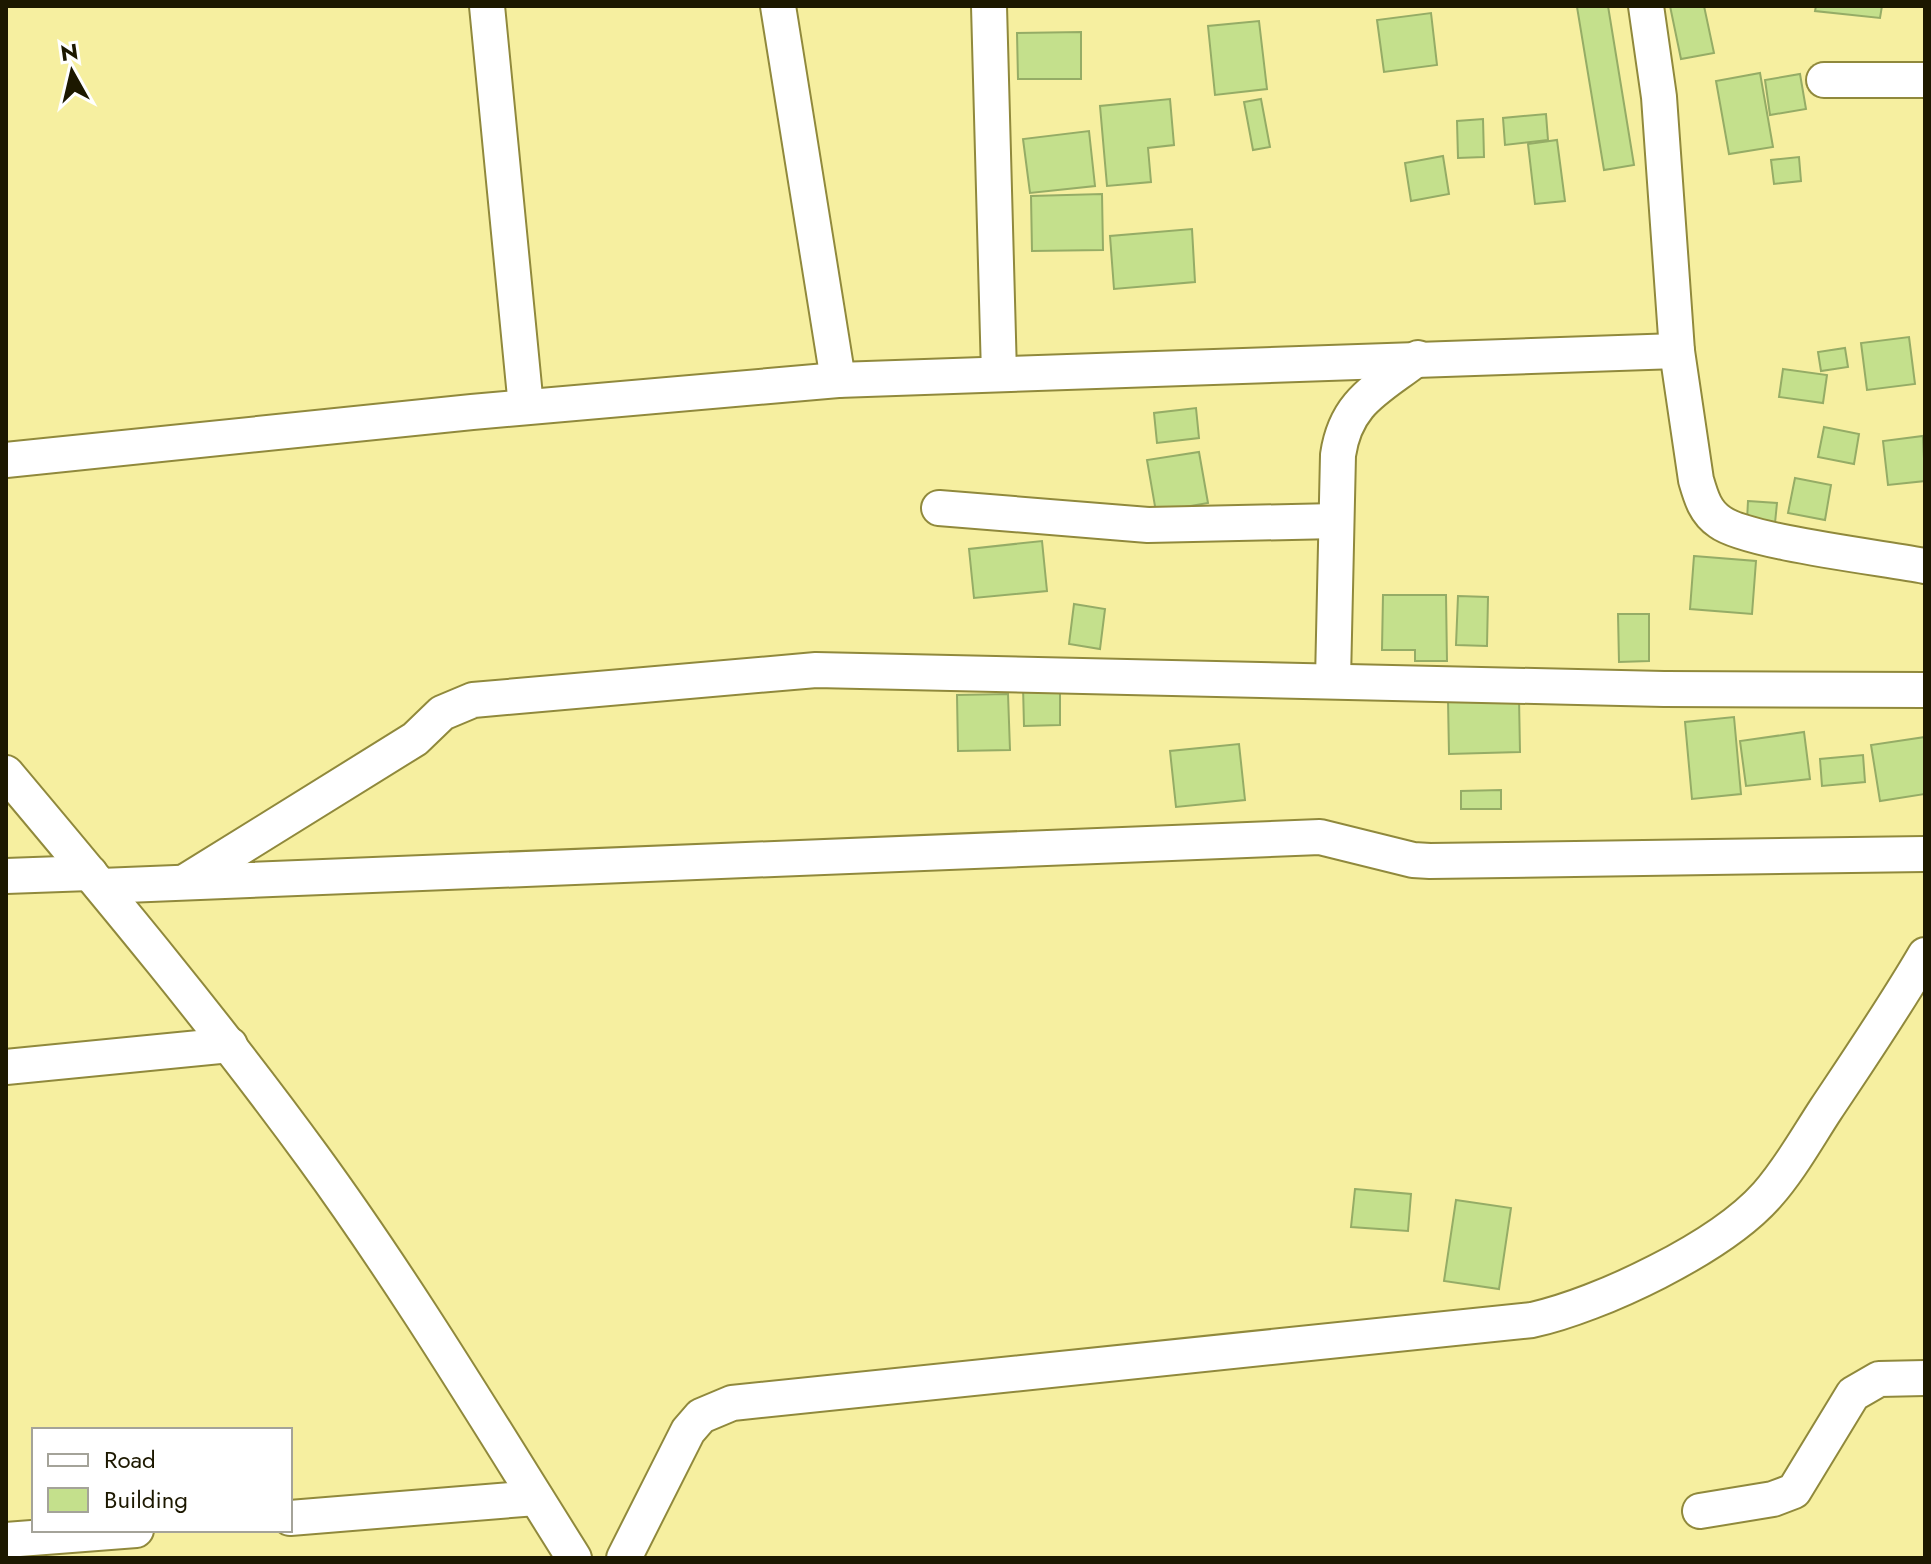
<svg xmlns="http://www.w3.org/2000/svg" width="1931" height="1564" viewBox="0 0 1931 1564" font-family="Jost,sans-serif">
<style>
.building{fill:#c4e08c;stroke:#95ac66;stroke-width:2}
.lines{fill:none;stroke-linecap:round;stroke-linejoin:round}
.minor-casing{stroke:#90893c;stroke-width:38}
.minor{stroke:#fff;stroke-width:34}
</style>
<rect width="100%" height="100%" fill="#f6efa0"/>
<g class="building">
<path d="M 1608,6 L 1634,165 L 1604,170 L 1577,7 Z"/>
<path d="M 1670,6 L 1704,6 L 1714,53 L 1681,59 Z"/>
<path d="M 1816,6 L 1882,6 L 1880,18 L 1815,11 Z"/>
<path d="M 1431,13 L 1437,65 L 1384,72 L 1377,20 Z"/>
<path d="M 1259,21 L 1267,89 L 1215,95 L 1208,26 Z"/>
<path d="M 1081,32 L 1081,79 L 1018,79 L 1017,33 Z"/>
<path d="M 1760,73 L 1773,147 L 1729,154 L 1716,81 Z"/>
<path d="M 1800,74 L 1806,109 L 1770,115 L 1765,80 Z"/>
<path d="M 1170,99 L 1174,145 L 1148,148 L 1151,182 L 1107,186 L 1100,106 Z"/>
<path d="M 1261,99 L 1270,147 L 1253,150 L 1244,102 Z"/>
<path d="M 1546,114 L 1548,140 L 1505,145 L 1503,118 Z"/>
<path d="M 1483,119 L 1484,157 L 1458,158 L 1457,121 Z"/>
<path d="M 1089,131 L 1095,186 L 1030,193 L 1023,139 Z"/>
<path d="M 1557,140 L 1565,201 L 1535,204 L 1528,144 Z"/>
<path d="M 1443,156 L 1449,194 L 1411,201 L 1405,163 Z"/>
<path d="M 1799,157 L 1801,181 L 1774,184 L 1771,160 Z"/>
<path d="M 1102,194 L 1103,250 L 1032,251 L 1031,196 Z"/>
<path d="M 1192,229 L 1195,282 L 1114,289 L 1110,236 Z"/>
<path d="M 1909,337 L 1915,384 L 1867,390 L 1861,343 Z"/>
<path d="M 1845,348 L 1848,367 L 1821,371 L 1818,352 Z"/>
<path d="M 1783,369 L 1827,375 L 1823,403 L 1779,397 Z"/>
<path d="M 1196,408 L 1199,438 L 1157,443 L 1154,413 Z"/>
<path d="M 1824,427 L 1859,434 L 1854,464 L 1818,457 Z"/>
<path d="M 1923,436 L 1925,481 L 1888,485 L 1883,441 Z"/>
<path d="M 1199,452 L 1208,503 L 1156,512 L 1147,460 Z"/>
<path d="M 1795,478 L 1831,485 L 1825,520 L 1788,513 Z"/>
<path d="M 1748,501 L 1777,503 L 1775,523 L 1747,521 Z"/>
<path d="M 1042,541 L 1047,591 L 974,598 L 969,549 Z"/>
<path d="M 1694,556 L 1756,561 L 1752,614 L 1690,609 Z"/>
<path d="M 1383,595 L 1446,595 L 1447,661 L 1415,661 L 1415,650 L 1382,650 Z"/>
<path d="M 1458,596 L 1488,597 L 1487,646 L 1456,645 Z"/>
<path d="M 1074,604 L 1105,609 L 1100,649 L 1069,644 Z"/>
<path d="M 1618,614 L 1649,614 L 1649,661 L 1619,662 Z"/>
<path d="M 1060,685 L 1060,725 L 1024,726 L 1023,686 Z"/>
<path d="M 1008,694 L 1010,750 L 958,751 L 957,695 Z"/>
<path d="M 1519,698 L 1520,752 L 1449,754 L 1448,700 Z"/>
<path d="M 1734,717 L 1741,794 L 1692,799 L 1685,722 Z"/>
<path d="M 1804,732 L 1810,779 L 1746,786 L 1740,741 Z"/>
<path d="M 1925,737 L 1925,794 L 1880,801 L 1871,745 Z"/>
<path d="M 1239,744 L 1245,800 L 1176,807 L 1170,751 Z"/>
<path d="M 1863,755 L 1865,782 L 1822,786 L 1820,759 Z"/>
<path d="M 1501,790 L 1501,809 L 1461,809 L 1461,791 Z"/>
<path d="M 1355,1189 L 1411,1194 L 1408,1231 L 1351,1227 Z"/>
<path d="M 1456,1200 L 1511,1208 L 1499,1289 L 1444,1281 Z"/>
</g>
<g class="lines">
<defs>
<g id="minor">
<path d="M 487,6 L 526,407"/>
<path d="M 778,6 L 838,380"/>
<path d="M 989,6 L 999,374"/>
<path d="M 1646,6 L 1659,97 L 1677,351 L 1696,480 C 1701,497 1705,512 1720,522 C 1747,542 1884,558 1925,566"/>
<path d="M 1824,80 L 1925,80"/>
<path d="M 6,460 L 472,412 L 838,380 L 1677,351"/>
<path d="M 939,508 L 1148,525 L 1336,521"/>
<path d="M 1333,680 L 1338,455 C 1346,401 1378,389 1418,358"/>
<path d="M 6,773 C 112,899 216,1024 313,1157 C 407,1286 489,1423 574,1558"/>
<path d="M 6,876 L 90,873"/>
<path d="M 188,880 L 415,739 L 442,713 L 473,700 L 816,670 L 1664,689 L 1925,690"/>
<path d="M 101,886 L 1320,837 L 1413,860 L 1430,861 L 1925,854"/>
<path d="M 6,1067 L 230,1045"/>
<path d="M 1700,1511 L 1773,1499 L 1794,1491 L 1853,1394 L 1879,1379 L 1925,1378"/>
<path d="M 290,1518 L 536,1498"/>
<path d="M 6,1540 L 136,1530"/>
<path d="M 624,1558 L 688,1431 L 701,1416 L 732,1403 L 1532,1320 C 1600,1305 1720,1248 1767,1195 C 1790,1169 1807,1138 1826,1109 C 1860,1058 1894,1008 1925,955"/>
</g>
</defs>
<use href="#minor" class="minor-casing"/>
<use href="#minor" class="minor"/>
</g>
<rect width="1931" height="1564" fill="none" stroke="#1c1800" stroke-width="16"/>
<rect x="32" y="1428" width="260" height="104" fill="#ffffff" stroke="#a4a399" stroke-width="2"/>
<rect x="48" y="1454" width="40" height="12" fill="#ffffff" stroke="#a4a399" stroke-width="2"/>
<text x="104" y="1468" font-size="24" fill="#1c1800">Road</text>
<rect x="48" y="1488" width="40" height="24" fill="#c4e08c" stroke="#a4a399" stroke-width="2"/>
<text x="104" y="1508" font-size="24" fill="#1c1800">Building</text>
<g transform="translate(72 72) rotate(352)" stroke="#ffffff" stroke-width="6" paint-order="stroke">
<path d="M0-6L14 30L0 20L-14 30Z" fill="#1c1800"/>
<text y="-12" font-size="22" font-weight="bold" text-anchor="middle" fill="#1c1800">N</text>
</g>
</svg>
